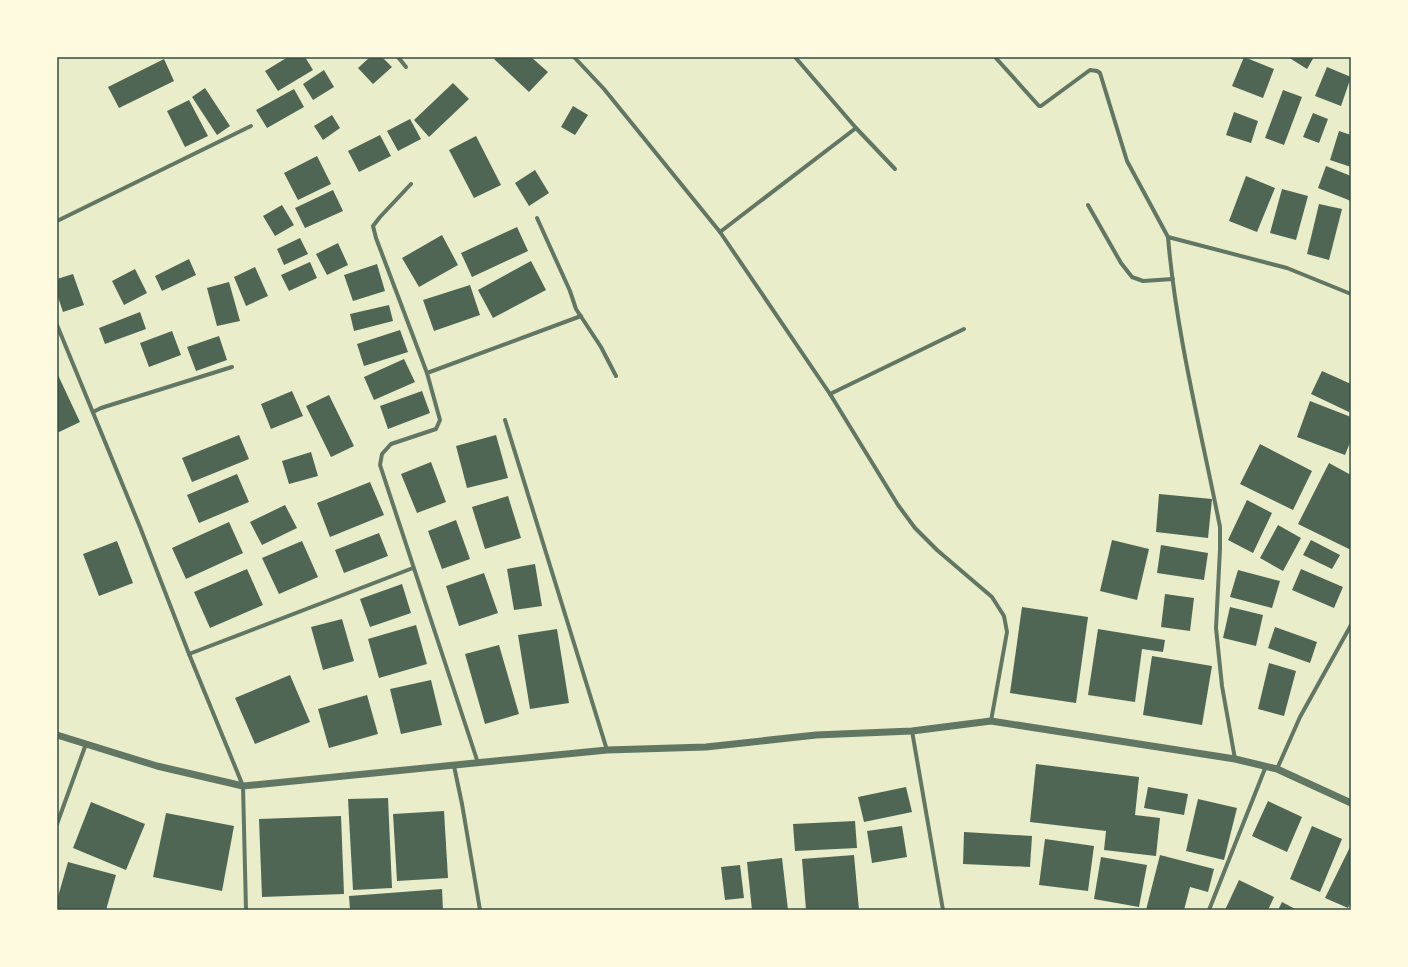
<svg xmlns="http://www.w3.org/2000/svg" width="1408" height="967" viewBox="0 0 1408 967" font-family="'Roboto Serif',serif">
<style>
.building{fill:#4f6655}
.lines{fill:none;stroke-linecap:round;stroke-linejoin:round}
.minor{stroke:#617663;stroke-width:4}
.tertiary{stroke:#617663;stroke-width:7}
.neatline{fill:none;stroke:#344e41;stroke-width:1.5}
</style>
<rect width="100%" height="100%" fill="#e9edc9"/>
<g class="building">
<path d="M 288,57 L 305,57 L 313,70 L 278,91 L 265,71 Z"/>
<path d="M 370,57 L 382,57 L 392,67 L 373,84 L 358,68 Z"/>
<path d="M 496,57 L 531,57 L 548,72 L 529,92 L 494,59 Z"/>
<path d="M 1244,57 L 1274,69 L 1263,98 L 1232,86 Z"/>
<path d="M 1288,57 L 1314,57 L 1307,69 Z"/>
<path d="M 164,59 L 174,81 L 119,108 L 108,87 Z"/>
<path d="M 1327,67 L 1351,77 L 1341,106 L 1315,96 Z"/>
<path d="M 324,70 L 334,87 L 313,100 L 303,84 Z"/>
<path d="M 453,83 L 469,99 L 429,137 L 414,120 Z"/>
<path d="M 205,88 L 230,126 L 217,135 L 192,97 Z"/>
<path d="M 294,89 L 304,107 L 267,128 L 256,110 Z"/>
<path d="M 1283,90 L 1302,97 L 1284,145 L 1265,138 Z"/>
<path d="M 189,100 L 208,136 L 185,147 L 167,111 Z"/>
<path d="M 573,106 L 588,115 L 575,135 L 561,127 Z"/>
<path d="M 1234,112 L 1258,121 L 1251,143 L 1226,135 Z"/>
<path d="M 1313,113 L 1328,119 L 1319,143 L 1303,137 Z"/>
<path d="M 332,115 L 340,128 L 323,140 L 314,126 Z"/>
<path d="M 410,119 L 421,139 L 398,151 L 387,131 Z"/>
<path d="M 1339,131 L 1351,135 L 1351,167 L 1330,160 Z"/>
<path d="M 380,135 L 391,156 L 359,172 L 348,151 Z"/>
<path d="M 476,136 L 501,185 L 474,198 L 449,150 Z"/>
<path d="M 317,156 L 331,184 L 298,200 L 284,173 Z"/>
<path d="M 1326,166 L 1351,176 L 1351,201 L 1318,188 Z"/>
<path d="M 535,170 L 549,193 L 529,206 L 515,183 Z"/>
<path d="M 1246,176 L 1275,188 L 1257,232 L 1229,221 Z"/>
<path d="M 1282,189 L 1308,196 L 1296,240 L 1270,233 Z"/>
<path d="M 333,190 L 343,211 L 305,228 L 295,208 Z"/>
<path d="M 1319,204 L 1342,209 L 1329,260 L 1307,254 Z"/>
<path d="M 282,205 L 294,225 L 275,236 L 263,216 Z"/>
<path d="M 517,227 L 528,251 L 472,277 L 461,253 Z"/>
<path d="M 442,235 L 458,265 L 419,287 L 402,258 Z"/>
<path d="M 300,238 L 308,254 L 284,265 L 277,249 Z"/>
<path d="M 338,243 L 348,265 L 327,275 L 316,254 Z"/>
<path d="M 189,259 L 196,275 L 162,291 L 155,276 Z"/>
<path d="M 531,261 L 546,290 L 493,318 L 478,290 Z"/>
<path d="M 310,262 L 317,278 L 289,291 L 281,275 Z"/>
<path d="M 377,264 L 385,291 L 353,301 L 344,275 Z"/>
<path d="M 255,267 L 268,296 L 246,306 L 234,277 Z"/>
<path d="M 135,269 L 147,293 L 124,305 L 112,281 Z"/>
<path d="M 73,274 L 84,305 L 63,312 L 57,294 L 57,279 Z"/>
<path d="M 229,282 L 240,321 L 217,326 L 207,288 Z"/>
<path d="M 470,285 L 480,315 L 434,331 L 423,300 Z"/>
<path d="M 389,305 L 393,321 L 354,331 L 350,314 Z"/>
<path d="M 140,312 L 146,329 L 105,344 L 99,328 Z"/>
<path d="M 400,330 L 408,352 L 364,366 L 357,344 Z"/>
<path d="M 172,331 L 181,355 L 149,367 L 140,343 Z"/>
<path d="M 219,336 L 227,360 L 196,371 L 187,347 Z"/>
<path d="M 404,359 L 415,382 L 374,400 L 364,377 Z"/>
<path d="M 1322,371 L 1351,384 L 1351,407 L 1349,412 L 1311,394 Z"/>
<path d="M 57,373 L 80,422 L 57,433 Z"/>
<path d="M 292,391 L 303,416 L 271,429 L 261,404 Z"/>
<path d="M 422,391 L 430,413 L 388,429 L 380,406 Z"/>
<path d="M 329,395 L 354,446 L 331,457 L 306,406 Z"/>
<path d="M 1310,401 L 1351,417 L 1351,440 L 1345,455 L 1297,437 Z"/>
<path d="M 239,435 L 249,459 L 192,482 L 182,458 Z"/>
<path d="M 496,435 L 508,478 L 467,488 L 456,446 Z"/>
<path d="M 1260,444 L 1312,471 L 1293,510 L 1240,484 Z"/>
<path d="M 311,452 L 318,476 L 289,484 L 282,461 Z"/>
<path d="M 431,462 L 446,502 L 417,513 L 401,474 Z"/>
<path d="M 1329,463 L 1351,475 L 1351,550 L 1298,524 Z"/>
<path d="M 237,474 L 249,502 L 199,523 L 187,495 Z"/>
<path d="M 370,482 L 384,515 L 330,537 L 317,503 Z"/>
<path d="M 1159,494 L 1212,499 L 1208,538 L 1156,532 Z"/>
<path d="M 508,496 L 521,538 L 485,549 L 472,507 Z"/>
<path d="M 1247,500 L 1272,513 L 1253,553 L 1228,540 Z"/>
<path d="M 285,505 L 297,528 L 262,545 L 250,522 Z"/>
<path d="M 456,520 L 470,559 L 442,569 L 428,531 Z"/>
<path d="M 229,522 L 243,553 L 186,579 L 172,548 Z"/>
<path d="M 1278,525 L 1301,538 L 1283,571 L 1260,558 Z"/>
<path d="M 379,533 L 388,556 L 344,573 L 335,550 Z"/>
<path d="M 1112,540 L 1149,549 L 1137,600 L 1100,591 Z"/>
<path d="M 1311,540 L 1340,555 L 1332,569 L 1303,555 Z"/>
<path d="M 117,541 L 133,583 L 99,596 L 83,554 Z"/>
<path d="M 302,541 L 318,577 L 279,594 L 262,558 Z"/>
<path d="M 1161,545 L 1208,553 L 1204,580 L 1157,573 Z"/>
<path d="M 535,564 L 542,606 L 514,610 L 507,569 Z"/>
<path d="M 247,569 L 263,605 L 210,628 L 194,592 Z"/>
<path d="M 1301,569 L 1343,587 L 1334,608 L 1292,590 Z"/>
<path d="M 1238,570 L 1280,581 L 1272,608 L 1230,597 Z"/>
<path d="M 484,573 L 498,613 L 459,626 L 446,586 Z"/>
<path d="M 402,584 L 411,613 L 370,627 L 360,599 Z"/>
<path d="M 1165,594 L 1194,598 L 1190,631 L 1161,627 Z"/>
<path d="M 1022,607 L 1088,617 L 1076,703 L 1010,693 Z"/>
<path d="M 1230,607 L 1263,615 L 1256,646 L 1223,638 Z"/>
<path d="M 342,619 L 354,661 L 323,670 L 311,627 Z"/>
<path d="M 416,625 L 427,664 L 379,678 L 368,639 Z"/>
<path d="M 1275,627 L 1317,642 L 1310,663 L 1268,648 Z"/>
<path d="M 557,629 L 569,703 L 530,709 L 518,635 Z"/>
<path d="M 1098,629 L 1165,640 L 1163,652 L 1142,649 L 1135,702 L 1088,695 Z"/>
<path d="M 499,645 L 519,714 L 485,724 L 465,654 Z"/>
<path d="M 1152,656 L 1212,666 L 1202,725 L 1143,715 Z"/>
<path d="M 1269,663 L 1296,671 L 1284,716 L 1258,709 Z"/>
<path d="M 290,675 L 310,722 L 255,744 L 235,698 Z"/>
<path d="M 431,680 L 442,725 L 401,734 L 390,689 Z"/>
<path d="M 367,695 L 378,734 L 329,748 L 318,709 Z"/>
<path d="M 1036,764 L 1139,777 L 1135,815 L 1160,818 L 1156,856 L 1104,850 L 1106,831 L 1030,822 Z"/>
<path d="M 906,787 L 912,812 L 864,822 L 858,797 Z"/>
<path d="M 1148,787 L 1188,794 L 1184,815 L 1144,808 Z"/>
<path d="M 388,798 L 392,888 L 353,890 L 348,799 Z"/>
<path d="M 1198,799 L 1237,808 L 1224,860 L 1186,851 Z"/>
<path d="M 1268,801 L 1302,817 L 1287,852 L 1252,836 Z"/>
<path d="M 91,802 L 145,824 L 126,870 L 73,848 Z"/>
<path d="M 444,811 L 448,878 L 397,881 L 393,814 Z"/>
<path d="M 166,813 L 234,826 L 222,891 L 153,877 Z"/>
<path d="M 341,816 L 344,894 L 262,897 L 259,819 Z"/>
<path d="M 855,821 L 857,848 L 795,851 L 793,824 Z"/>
<path d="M 902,826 L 907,857 L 872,863 L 867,831 Z"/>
<path d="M 1312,826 L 1342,839 L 1320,892 L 1290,879 Z"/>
<path d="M 964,832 L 1032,836 L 1030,867 L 963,864 Z"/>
<path d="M 1045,839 L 1094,846 L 1088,891 L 1039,885 Z"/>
<path d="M 1351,845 L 1351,902 L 1348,908 L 1325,898 Z"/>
<path d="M 854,855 L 859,910 L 806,910 L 802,859 Z"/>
<path d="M 1160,855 L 1214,869 L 1208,892 L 1190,887 L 1184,910 L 1146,910 Z"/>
<path d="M 1101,857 L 1147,865 L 1139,907 L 1094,899 Z"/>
<path d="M 782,858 L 788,910 L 752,910 L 747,862 Z"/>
<path d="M 68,862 L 116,875 L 106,910 L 57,910 L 57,900 Z"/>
<path d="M 740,865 L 744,898 L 725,900 L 721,867 Z"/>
<path d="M 1239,880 L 1274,897 L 1268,910 L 1225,910 Z"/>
<path d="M 442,889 L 443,910 L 350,910 L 349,896 Z"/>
<path d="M 1282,902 L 1297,910 L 1278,910 Z"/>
</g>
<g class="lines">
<g class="minor">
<path d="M 398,57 L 406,67"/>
<path d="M 574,57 L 604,89 L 720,232 L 830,394 L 898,505 L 915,528 L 937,550 L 992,597 L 1004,616 L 1007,632 L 991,721"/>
<path d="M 795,57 L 856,128 L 895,169"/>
<path d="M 995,57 L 1039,106 L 1041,106 L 1090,70 L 1097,71 L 1100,73 L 1127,161 L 1168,237"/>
<path d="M 411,184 L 380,217 L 373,226 L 376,238 L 427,373 L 440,420 L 436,429 L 391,444 L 382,454 L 380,465 L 478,763"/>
<path d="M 1088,205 L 1121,263 L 1132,277 L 1143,281 L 1173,279"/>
<path d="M 537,218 L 570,291 L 576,309 L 601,347 L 616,376"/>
<path d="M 57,221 L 251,126"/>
<path d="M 720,232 L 856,128"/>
<path d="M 57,325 L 140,527 L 189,654 L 243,786 L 246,910"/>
<path d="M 427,373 L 581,316"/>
<path d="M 830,394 L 964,329"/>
<path d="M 93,412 L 101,408 L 232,367"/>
<path d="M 505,420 L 607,750"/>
<path d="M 189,654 L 413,568"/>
<path d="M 912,731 L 943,910"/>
<path d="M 1235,759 L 1222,686 L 1216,628 L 1220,549 L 1220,527 C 1201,431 1176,333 1168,237 L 1287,268 L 1351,294"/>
<path d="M 454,766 L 462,804 L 480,910"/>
<path d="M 1277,769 L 1300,717 L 1351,625"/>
<path d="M 57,824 L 86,744"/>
<path d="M 1209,910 L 1266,766"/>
</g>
<path class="tertiary" d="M 57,735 L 157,766 L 243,786 L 607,750 L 706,747 L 816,735 L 912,731 L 991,721 L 1235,759 L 1277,769 L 1351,803"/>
</g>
<rect width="1408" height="967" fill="none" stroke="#fefae0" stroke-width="116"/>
<rect x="58" y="58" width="1292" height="851" class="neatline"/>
</svg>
